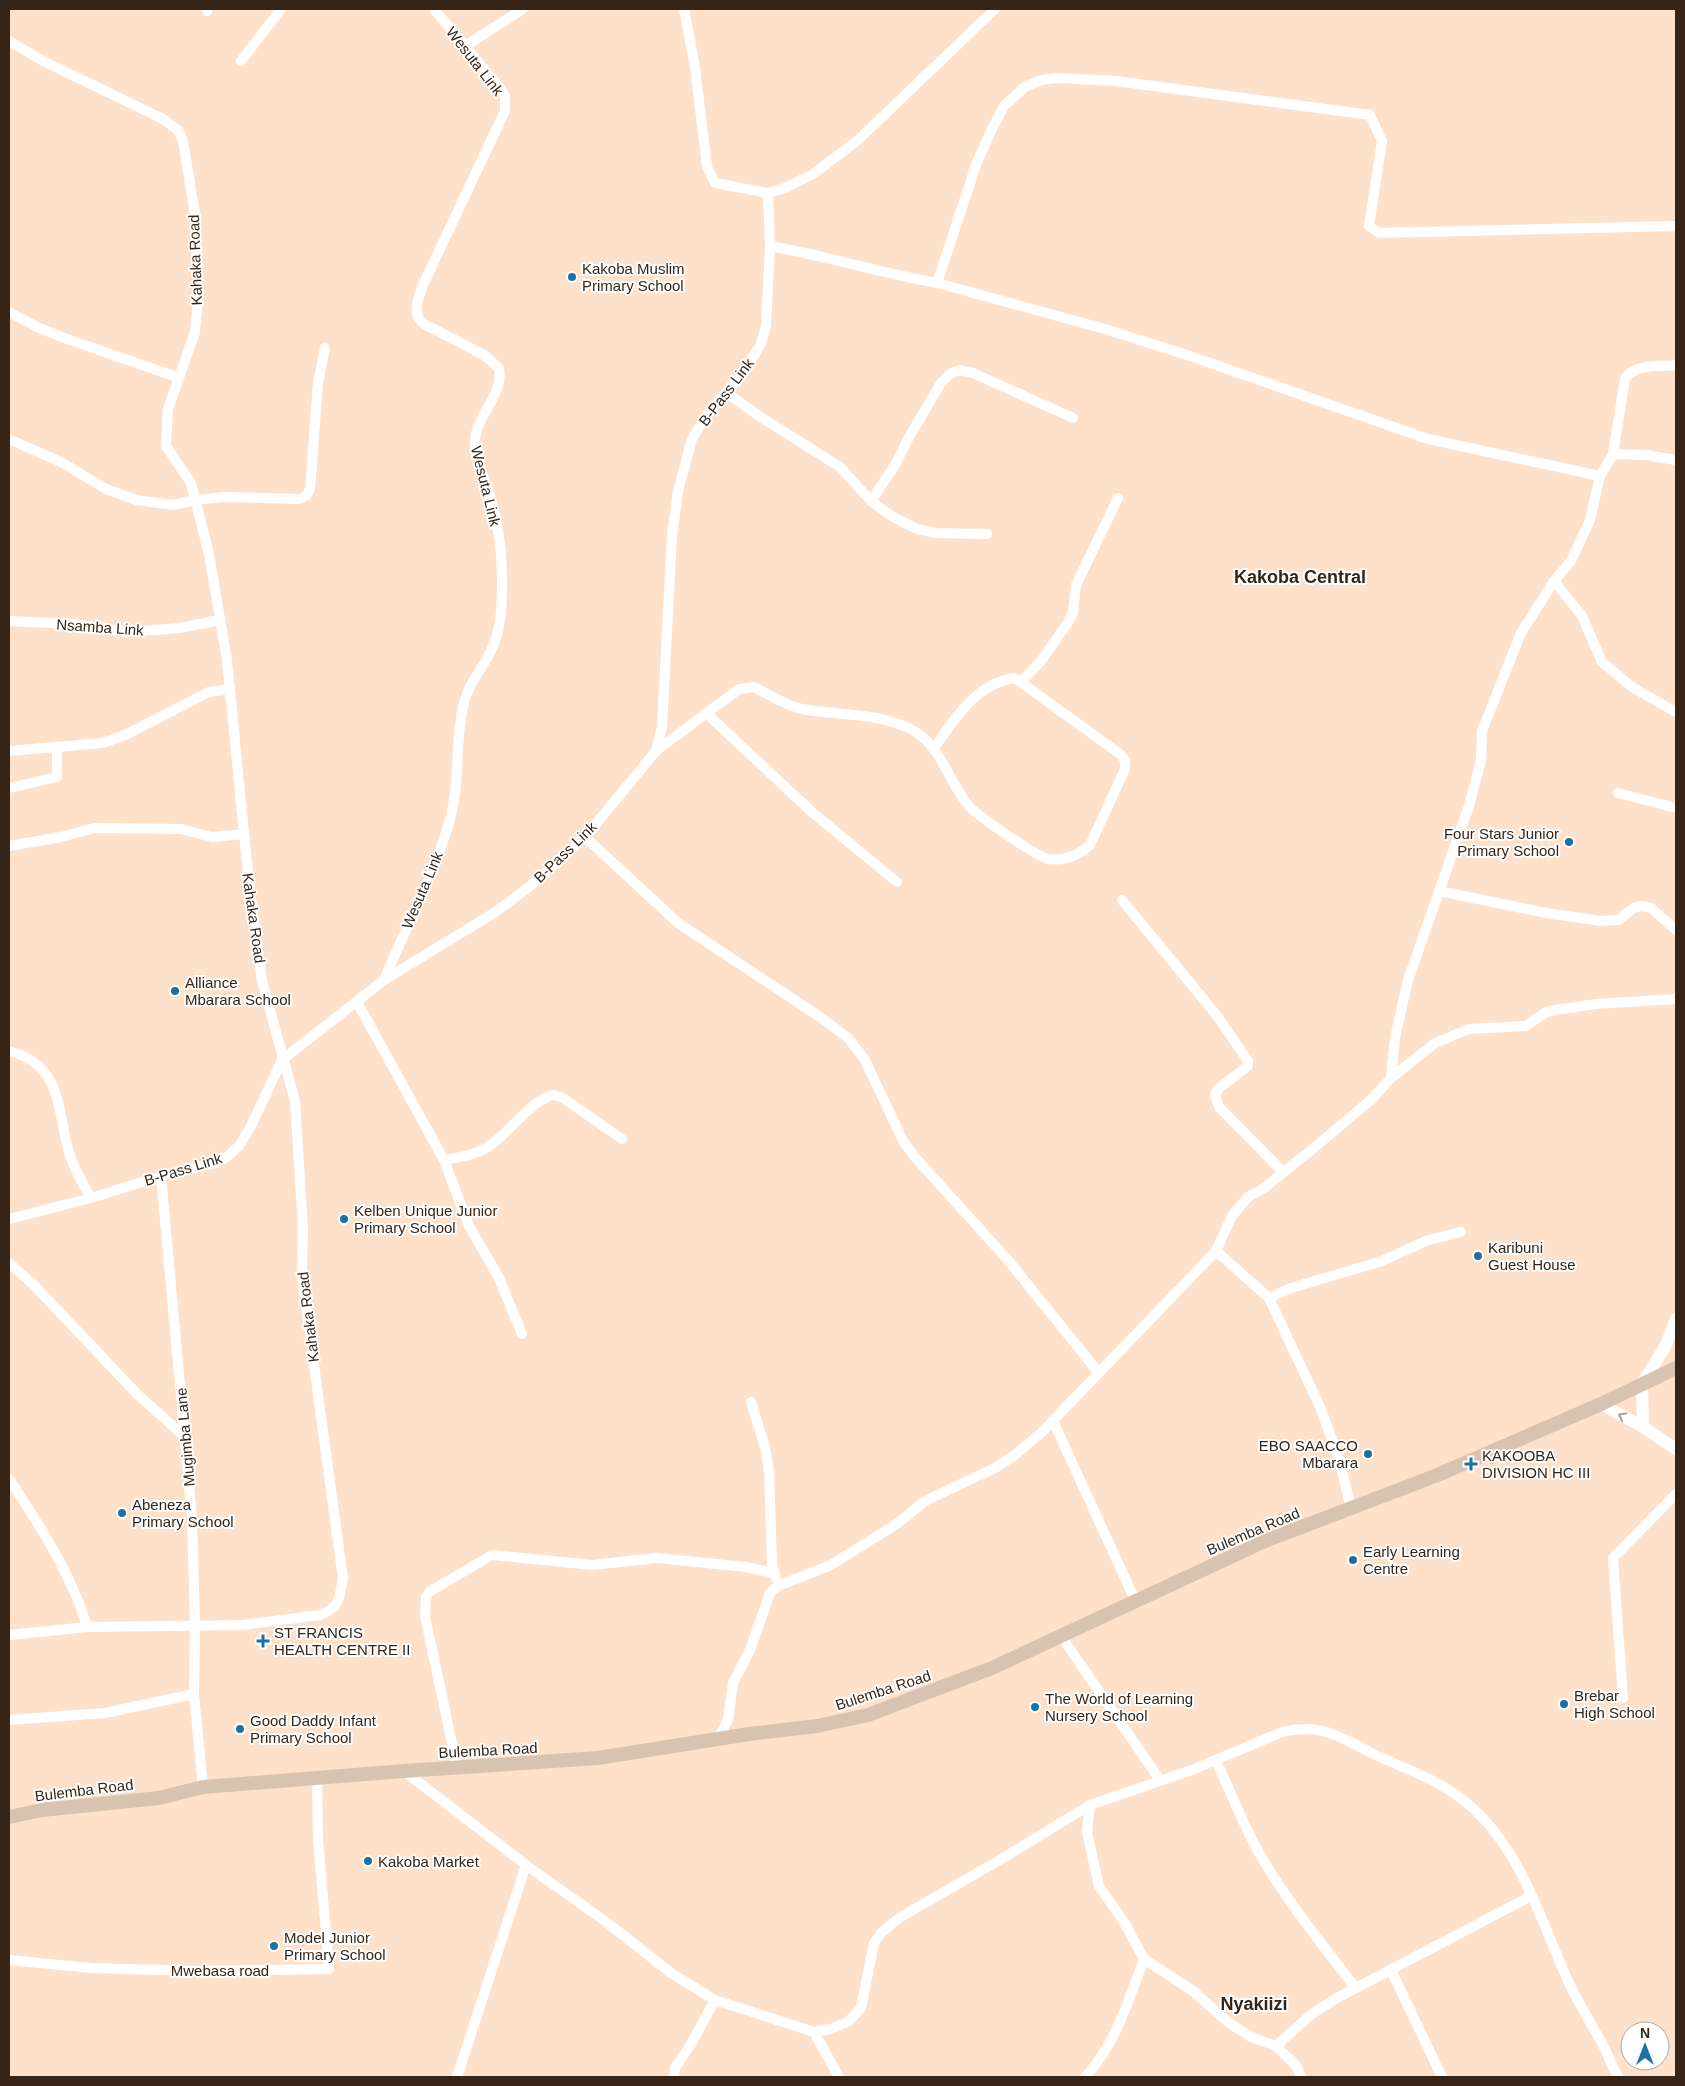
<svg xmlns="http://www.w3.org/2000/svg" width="1685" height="2086" viewBox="0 0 1685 2086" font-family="Helvetica,sans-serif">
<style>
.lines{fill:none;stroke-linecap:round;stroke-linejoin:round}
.minor{stroke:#fff;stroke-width:10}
.tertiary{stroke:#fff;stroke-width:12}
.secondary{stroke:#d8c3b1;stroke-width:14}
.oneway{stroke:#a59d96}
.poi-dot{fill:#1c71a1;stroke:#fff;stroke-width:2}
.labels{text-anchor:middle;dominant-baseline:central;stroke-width:4;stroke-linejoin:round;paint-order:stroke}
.street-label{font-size:15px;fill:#362516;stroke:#fff}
.poi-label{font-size:15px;fill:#362516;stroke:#fff;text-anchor:start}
.quarter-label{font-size:18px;font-weight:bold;fill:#362516;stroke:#fff}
</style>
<rect width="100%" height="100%" fill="#fee1cb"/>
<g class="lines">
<g class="minor">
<path d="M 684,9 L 695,67 L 707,167 L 715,183 L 768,193 L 785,188 L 813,174 L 858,140 L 995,9"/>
<path d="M 207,11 L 208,9"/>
<path d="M 9,41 L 43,61 L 163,119 L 178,130 L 183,141 L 195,214 L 198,299 L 195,332 L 168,409 L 166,446 L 191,483 L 209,554 L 227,660 L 249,884 L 262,981 L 295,1101 L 303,1229 L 302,1276 L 343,1579 C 339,1598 340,1608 320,1615 L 243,1625 L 87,1627 L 9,1635"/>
<path d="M 465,46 L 523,9"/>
<path d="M 241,61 L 281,9"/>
<path d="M 770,246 C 827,256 881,273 937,283 L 1105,329 L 1193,357 L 1428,439 L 1600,476 L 1613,454 L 1646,455 L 1676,460"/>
<path d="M 937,283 L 977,162 L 992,129 L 1004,106 L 1026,86 L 1042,80 L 1056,78 L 1116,81 L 1370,115 L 1382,141 L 1369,226 L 1379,233 L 1676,226"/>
<path d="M 9,312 L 37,327 L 67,339 L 177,377"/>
<path d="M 727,393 L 759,416 L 840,467 L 871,501 L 893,517 L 917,529 L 936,533 L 987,534"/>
<path d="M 9,439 L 61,462 L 106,489 L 136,500 L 173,505 L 196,500 L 224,497 L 299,499 L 306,496 L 310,489 L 318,383 L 325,348"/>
<path d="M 1613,454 L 1625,379 C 1635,363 1659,367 1676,365"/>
<path d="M 871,501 L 895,465 L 909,437 L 941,383 L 950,374 L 959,370 L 973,373 L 1073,418"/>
<path d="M 1554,581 L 1582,616 L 1602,662 L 1632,687 L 1676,712"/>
<path d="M 9,621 L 72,624 L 129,632 L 180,628 L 220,620"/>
<path d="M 1021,682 L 1041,661 L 1067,624 L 1073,613 L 1076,585 L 1118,498"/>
<path d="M 706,713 L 813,813 L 897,882"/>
<path d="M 657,750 L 739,689 L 754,687 C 769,695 785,705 802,709 C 838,716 882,712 914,731 C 941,746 949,783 969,806 C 976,815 1038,857 1048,859 C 1064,861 1078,856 1090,845 L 1125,769 L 1125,760 L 1120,754 L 1015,678 C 976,683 955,719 934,748"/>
<path d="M 9,751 L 103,743 L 127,734 L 209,692 L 230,689"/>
<path d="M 9,788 L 57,777 L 57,747"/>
<path d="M 1618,793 L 1676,808"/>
<path d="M 585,837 L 678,923 L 820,1017 L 848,1038 L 865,1060 L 903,1141 L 914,1156 L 1007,1259 L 1099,1373"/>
<path d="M 9,846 L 61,837 L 94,828 L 181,829 L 212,837 L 244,834"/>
<path d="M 1439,891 L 1546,913 L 1601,921 L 1618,920 L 1635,907 L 1642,906 L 1651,908 L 1676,930"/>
<path d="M 1122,900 L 1218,1017 L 1248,1061 L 1248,1066 L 1218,1089 L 1215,1095 L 1219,1107 L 1283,1172"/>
<path d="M 384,980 C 406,927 435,874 450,819 C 461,779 454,738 465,699 C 471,679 486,664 493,646 C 502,625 502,601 502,579 C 502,551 498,522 490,497 C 485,479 475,460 475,442 C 475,416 505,394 499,368 L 484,355 L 424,324 C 411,313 418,302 422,287 L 505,111 L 505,96 L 501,89 L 434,9"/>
<path d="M 357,1002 L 444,1160 L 469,1226 L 499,1278 L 522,1334"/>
<path d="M 9,1051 C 62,1064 57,1109 69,1153 C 74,1169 83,1184 91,1198"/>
<path d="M 1391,1078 L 1395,1038 L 1408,980 L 1469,806 L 1481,760 L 1482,731 L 1521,633 L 1554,581 L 1571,561 L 1590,520 L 1600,476"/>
<path d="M 444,1160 C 461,1157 478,1155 492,1144 C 509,1132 535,1097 554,1095 L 563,1098 L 622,1139"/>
<path d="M 161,1176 L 192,1518 L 195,1625 L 194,1694 L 203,1787"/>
<path d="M 9,1219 L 91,1198 L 161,1176 L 216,1163 L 227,1157 L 239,1146 L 250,1128 L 282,1060 L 384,980 L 494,913 L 529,887 L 585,837 L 656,751 L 662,727 L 672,536 L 678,491 L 692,439 L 706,416 L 745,370 L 761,344 L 766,326 L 770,246 L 768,193"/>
<path d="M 1216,1251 L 1269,1298 L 1321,1409 L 1340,1462 L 1351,1509"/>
<path d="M 9,1263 L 33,1284 L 137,1394 L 184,1436"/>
<path d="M 1269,1298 L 1291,1288 L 1382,1261 L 1428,1240 L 1461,1232"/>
<path d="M 751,1402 L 765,1447 L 769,1471 L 772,1564 L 776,1578"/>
<path d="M 1053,1421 L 1136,1602"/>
<path d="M 9,1479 C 39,1524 72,1575 87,1627"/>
<path d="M 1061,1636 L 1160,1780"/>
<path d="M 1623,1698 L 1613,1558 L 1676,1494"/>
<path d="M 9,1720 L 105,1713 L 194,1694"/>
<path d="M 717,1740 L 728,1720 L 733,1683 L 750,1650 L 770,1593 L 778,1586 L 831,1565 L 898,1523 L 925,1501 L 995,1468 L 1016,1454 L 1042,1432 L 1216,1251 L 1232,1216 L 1248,1197 L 1264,1188 L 1315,1147 L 1373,1098 L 1391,1078 L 1435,1043 L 1469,1029 L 1526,1026 L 1546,1012 L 1555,1010 L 1596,1004 L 1676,999"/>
<path d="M 1216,1761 C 1230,1790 1242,1822 1258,1851 C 1286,1900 1321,1943 1355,1987"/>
<path d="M 457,1767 L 425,1616 L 426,1597 L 429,1592 L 492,1555 L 592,1565 L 657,1558 L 746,1567 L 774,1573"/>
<path d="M 404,1771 L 526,1865 L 609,1924 L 671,1973 L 715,2000 L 814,2032 L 831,2029 L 849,2021 L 861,2008 L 874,1943 L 881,1933 L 899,1918 L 1003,1858 L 1090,1805 L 1192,1770 L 1282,1732 C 1325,1721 1345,1741 1382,1758 C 1412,1771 1442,1782 1468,1804 C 1521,1848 1541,1922 1569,1983 C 1578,2002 1588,2019 1598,2036 C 1606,2049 1611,2064 1618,2077"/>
<path d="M 1090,1805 L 1087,1832 L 1099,1886 L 1124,1922 L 1144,1959 L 1193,1991 L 1229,2023 L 1251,2037 L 1276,2046 L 1296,2065 L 1301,2077"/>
<path d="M 9,1960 L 91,1968 L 196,1971 L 329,1969 L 318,1838 L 317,1778"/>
<path d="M 1391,1970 L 1442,2077"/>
<path d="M 814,2032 L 839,2077"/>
<path d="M 1276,2046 L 1313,2013 L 1337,1998 L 1531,1896"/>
<path d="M 457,2077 L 526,1865"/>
<path d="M 674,2077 L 675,2068 L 691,2044 L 715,2000"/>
<path d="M 1085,2077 C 1116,2044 1128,2001 1144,1959"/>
</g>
<g class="tertiary">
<path d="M 1601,1404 L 1643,1427 L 1676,1449"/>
<path d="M 1643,1427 L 1642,1384 L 1666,1345 L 1676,1319"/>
</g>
<path class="secondary" d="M 9,1817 L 42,1810 L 159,1798 L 203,1787 L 404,1771 L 598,1758 L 749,1734 L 817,1726 L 868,1715 L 992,1668 L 1265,1541 L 1435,1476 L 1601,1404 L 1676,1368"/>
</g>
<defs><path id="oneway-chevron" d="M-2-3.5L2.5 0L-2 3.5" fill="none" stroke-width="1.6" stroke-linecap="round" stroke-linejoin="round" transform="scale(1.25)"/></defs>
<use class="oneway" href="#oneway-chevron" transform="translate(1622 1416) rotate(-151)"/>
<g class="poi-dot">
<circle cx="572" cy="277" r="5"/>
<circle cx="1569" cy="842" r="5"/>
<circle cx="175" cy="991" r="5"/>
<circle cx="344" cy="1219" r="5"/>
<circle cx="1478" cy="1256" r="5"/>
<circle cx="1368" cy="1454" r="5"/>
<path d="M1468.5 1456.5h5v5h5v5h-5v5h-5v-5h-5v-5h5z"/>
<circle cx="122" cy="1513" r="5"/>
<circle cx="1353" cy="1560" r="5"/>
<path d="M260.5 1633.5h5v5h5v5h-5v5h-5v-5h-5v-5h5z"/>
<circle cx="1564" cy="1704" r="5"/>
<circle cx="1035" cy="1707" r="5"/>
<circle cx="240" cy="1729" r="5"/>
<circle cx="368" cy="1861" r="5"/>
<circle cx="274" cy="1946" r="5"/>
</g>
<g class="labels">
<g class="street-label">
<text transform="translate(475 61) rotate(52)">Wesuta Link</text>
<text transform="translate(195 260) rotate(-92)">Kahaka Road</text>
<text transform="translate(726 392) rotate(-53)">B-Pass Link</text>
<text transform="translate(486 486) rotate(76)">Wesuta Link</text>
<text transform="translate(100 627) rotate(4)">Nsamba Link</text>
<text transform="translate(565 852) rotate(-44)">B-Pass Link</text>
<text transform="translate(422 890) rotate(-67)">Wesuta Link</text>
<text transform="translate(254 918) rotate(82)">Kahaka Road</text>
<text transform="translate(183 1169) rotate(-17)">B-Pass Link</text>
<text transform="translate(308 1317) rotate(-97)">Kahaka Road</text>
<text transform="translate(185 1437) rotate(-95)">Mugimba Lane</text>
<text transform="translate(1253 1531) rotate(-23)">Bulemba Road</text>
<text transform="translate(883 1690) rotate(-18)">Bulemba Road</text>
<text transform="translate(488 1750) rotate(-3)">Bulemba Road</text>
<text transform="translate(84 1790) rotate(-7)">Bulemba Road</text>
<text x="220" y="1970">Mwebasa road</text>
</g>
<g class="poi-label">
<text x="582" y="268">Kakoba Muslim<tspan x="582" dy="17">Primary School</tspan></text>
<text x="1559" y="833" text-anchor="end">Four Stars Junior<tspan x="1559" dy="17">Primary School</tspan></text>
<text x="185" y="982">Alliance<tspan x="185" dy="17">Mbarara School</tspan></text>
<text x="354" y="1210">Kelben Unique Junior<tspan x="354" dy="17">Primary School</tspan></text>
<text x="1488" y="1247">Karibuni<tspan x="1488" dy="17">Guest House</tspan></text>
<text x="1358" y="1445" text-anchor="end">EBO SAACCO<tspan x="1358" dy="17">Mbarara</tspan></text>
<text x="1482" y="1455">KAKOOBA<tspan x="1482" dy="17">DIVISION HC III</tspan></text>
<text x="132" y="1504">Abeneza<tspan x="132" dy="17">Primary School</tspan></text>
<text x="1363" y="1551">Early Learning<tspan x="1363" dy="17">Centre</tspan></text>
<text x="274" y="1632">ST FRANCIS<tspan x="274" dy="17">HEALTH CENTRE II</tspan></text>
<text x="1574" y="1695">Brebar<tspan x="1574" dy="17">High School</tspan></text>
<text x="1045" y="1698">The World of Learning<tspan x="1045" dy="17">Nursery School</tspan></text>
<text x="250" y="1720">Good Daddy Infant<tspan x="250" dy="17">Primary School</tspan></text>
<text x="378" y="1861">Kakoba Market</text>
<text x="284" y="1937">Model Junior<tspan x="284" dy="17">Primary School</tspan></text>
</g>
<g class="quarter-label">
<text x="1300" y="577">Kakoba Central</text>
<text x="1254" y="2004">Nyakiizi</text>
</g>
</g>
<rect width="1685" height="2086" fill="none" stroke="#362516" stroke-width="20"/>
<g transform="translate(1645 2046)"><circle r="24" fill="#ffffff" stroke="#afa8a2"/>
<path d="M0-4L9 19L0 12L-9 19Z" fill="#1c71a1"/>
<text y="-8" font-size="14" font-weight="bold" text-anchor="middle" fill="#362516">N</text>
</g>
</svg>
